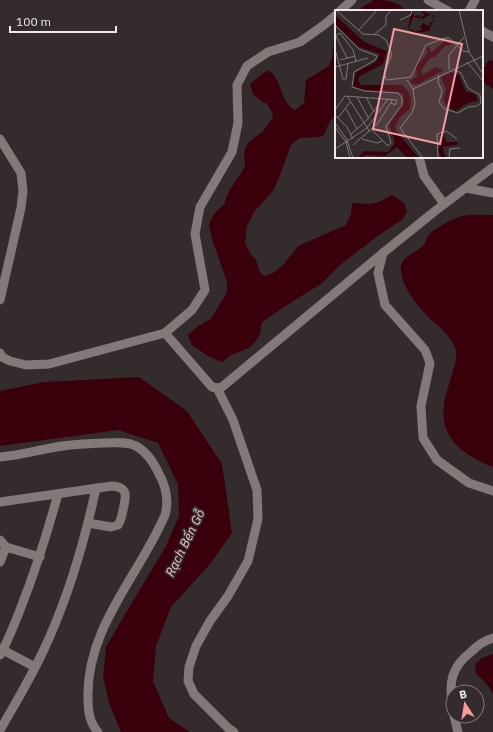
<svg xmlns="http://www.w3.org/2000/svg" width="493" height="732" viewBox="0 0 493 732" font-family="'IBM Plex Sans',sans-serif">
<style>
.water{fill:#39000b}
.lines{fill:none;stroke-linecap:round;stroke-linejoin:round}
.minor{stroke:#837979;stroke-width:9}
.labels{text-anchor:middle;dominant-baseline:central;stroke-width:3.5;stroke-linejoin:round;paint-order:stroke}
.water-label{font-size:13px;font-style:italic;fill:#f3c1c3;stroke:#342c2c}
.inset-road{fill:none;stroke:#7f7878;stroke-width:1}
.view{fill:#f49aa0;fill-opacity:0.15;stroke:#f49aa0;stroke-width:2}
.inset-edge{fill:none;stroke:#efe9e9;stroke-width:2}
</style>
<rect width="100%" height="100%" fill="#342c2c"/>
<g class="water">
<path d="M 374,0 C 387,0 397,1 407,11 L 358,11 L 361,8 Z"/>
<path d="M 336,36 L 336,116 L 330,121 L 324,135 L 319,137 L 300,138 L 291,145 L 279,178 L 273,191 L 254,212 L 247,226 L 245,243 L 250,253 L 256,260 L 260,272 L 264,276 L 273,273 L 284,264 L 298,246 L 346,225 L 351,214 L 352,203 C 358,203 362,204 368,204 C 376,204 385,199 392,195 L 404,203 L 407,211 L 403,219 L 379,235 L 340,265 L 321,284 L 287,305 L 262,322 L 260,334 L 255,342 L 249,348 L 231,355 L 222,362 L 208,356 L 192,345 L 188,335 L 198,326 L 211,319 L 227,292 L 227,282 L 212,239 L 209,225 L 214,214 L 224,204 L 230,189 L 242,172 L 245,165 L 244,152 L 248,143 L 263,131 L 273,118 L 272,112 L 267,104 L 261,101 L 253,94 L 250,84 L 262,74 L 269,70 C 271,72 274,74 275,77 C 282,88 283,104 295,110 L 304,103 L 306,80 L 329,66 L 332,57 L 334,38 Z"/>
<path d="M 489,60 L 493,61 L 493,89 L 482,81 L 482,70 Z"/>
<path d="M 493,215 L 493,467 C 460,454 437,436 445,397 C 447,390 450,382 452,374 C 455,364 458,358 455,348 C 450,334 439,327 429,318 C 419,307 404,290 402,275 C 402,273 400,268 401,266 C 403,256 417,252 423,246 C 426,243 426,238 429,235 C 433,229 455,217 463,216 C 471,214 484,215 493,215 Z"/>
<path d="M 139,377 L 187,411 L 222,464 L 232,533 L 211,563 L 171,607 L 156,646 L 153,681 L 169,718 L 190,732 L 121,732 L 109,703 L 103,676 L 106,647 L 130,606 L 166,546 L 179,516 L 178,484 L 158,443 L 118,430 L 0,446 L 0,391 L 44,382 Z"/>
<path d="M 493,654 L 493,694 L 488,686 L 476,673 L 475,664 L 482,658 Z"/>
</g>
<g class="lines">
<g class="minor">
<path d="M 428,0 L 448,11"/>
<path d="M 340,11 L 352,0"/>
<path d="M 469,11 L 475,0"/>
<path d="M 482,31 L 493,37"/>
<path d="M 0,139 L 21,173 L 23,191 L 21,208 L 0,300"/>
<path d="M 419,157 L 424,176 L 444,204"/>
<path d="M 466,188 L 493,193"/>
<path d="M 383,253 L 378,273 L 385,305 L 425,350 L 430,363 L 421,406 L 423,438 L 437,460 L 469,483 L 493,491"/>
<path d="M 165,333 L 212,387 L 217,388 L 222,387 L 383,253 L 435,211 L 493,167"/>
<path d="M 0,353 L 2,357 L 10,361 L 26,365 L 49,364 L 165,333 L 192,310 L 205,290 L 195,234 L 200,207 L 232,152 L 238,123 L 237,85 L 247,66 L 268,52 L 300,42 L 324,25 L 336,15"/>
<path d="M 217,388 L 233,420 L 257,490 L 258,519 L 248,561 L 228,596 L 210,621 L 196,646 L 189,667 L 188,681 L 194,694 L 228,728 L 234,732"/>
<path d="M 0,457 C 17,456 34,451 51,448 C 68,444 85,444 103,443 C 114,443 126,441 136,446 C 147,452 154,463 159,474 C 166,486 169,502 165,515 C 139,576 86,628 88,698 C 88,710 89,722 98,732"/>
<path d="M 0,502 L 112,486 C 129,487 126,497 123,510 C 122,515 121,521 118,525 L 111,527 L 88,523"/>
<path d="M 0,540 L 6,547 L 40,557"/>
<path d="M 0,562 L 6,547"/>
<path d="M 3,650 L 35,667"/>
<path d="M 0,655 C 8,641 14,625 20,610 C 35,572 47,534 58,494"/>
<path d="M 453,709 C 448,683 451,667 472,651 C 478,645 485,640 493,638"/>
<path d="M 454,716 L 458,732"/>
<path d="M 0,730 C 18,699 36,669 50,636 C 71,588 85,539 96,488"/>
</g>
</g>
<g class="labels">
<g class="water-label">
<text transform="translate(185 543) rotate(-64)">Rạch Bến Gỗ</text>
</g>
</g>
<g transform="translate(335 10)">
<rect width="148" height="148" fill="#342c2c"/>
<path d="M 77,0 L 79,6 L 85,5 L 85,8 L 90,5 L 84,0 L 100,6 L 94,21 L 79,23 L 73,18 ZM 96,4 L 99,8 L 94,16 L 88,13 L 85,17 L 87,20 L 80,22 L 74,18 L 78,7 L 88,9 ZM 0,5 L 29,32 L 52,41 L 48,54 L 25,66 L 23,70 L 26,75 L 67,75 L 73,81 L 76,89 L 75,99 L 65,107 L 60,117 L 62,122 L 84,148 L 72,148 L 62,137 L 50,146 L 31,145 L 23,148 L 29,141 L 53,142 L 60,133 L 54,115 L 69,91 L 68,84 L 63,82 L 28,80 L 18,76 L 21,62 L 41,52 L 45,44 L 24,37 L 0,14 ZM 111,30 L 116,35 L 110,36 L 100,47 L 95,48 L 86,60 L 87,65 L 101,57 L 109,60 L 83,74 L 77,74 L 75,71 L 82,66 L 81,56 L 93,43 L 91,38 L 94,37 L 96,43 ZM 116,62 L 124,65 L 131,82 L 140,84 L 143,91 L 133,93 L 121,101 L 111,96 L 108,89 L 111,80 L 106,67 ZM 108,123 L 111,132 L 123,132 L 122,135 L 107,137 L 111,148 L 106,148 L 103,140 L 107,132 L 105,124 Z" fill="#39000b" fill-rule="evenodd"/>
<path class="inset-road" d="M 1,0 L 28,24 L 44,25 L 51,30 L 57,44 L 49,64 L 52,70 L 76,67 L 91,35 L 110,28 L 114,28 L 128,41 L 134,42M 124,0 L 134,42 L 148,64M 65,10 L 76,5 L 77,0M 0,15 L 24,39 L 42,46 L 40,50 L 19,62 L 17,77 L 30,81 L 63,83 L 67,88 L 67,95 L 51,116 L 56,133 L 53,136 L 37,120M 24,20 L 42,0M 40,24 L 51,15 L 51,6 L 57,0M 0,26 L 5,23 L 18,40 L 21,51M 1,26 L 12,48M 0,39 L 8,69 L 11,69 L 13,53M 5,50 L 20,46M 132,52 L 148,71M 0,53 L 0,77M 0,57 L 33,48M 114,60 L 114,45 L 129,27M 104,65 L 103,72 L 107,81 L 104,92 L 109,99 L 123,103 L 133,97 L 142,96 L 146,93 L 145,85 L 133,78 L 126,63 L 118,59M 72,70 L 78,79 L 80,94 L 77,103 L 65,118 L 88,148M 78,79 L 148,46M 12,86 L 35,122M 22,87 L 34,109M 31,87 L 39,102M 11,99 L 22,119M 0,100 L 10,86 L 62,90 L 60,95 L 56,93M 0,105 L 12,117 L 18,129M 3,108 L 15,92M 0,113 L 11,128 L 18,148M 0,117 L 11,132 L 15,148M 16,124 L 31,111 L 44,94M 27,129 L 42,133 L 47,131M 18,135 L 43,113 L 58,89M 0,139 L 32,118 L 53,89M 103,148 L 102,124 L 111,121 L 122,129M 114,148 L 115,139 L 125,138"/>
<path class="view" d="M 59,19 L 127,34 L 105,134 L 38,119 Z"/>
<rect width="148" height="148" class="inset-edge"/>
</g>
<g transform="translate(465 704) rotate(348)"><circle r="19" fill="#342c2c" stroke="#7f7878"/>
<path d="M0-3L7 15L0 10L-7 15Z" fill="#f49aa0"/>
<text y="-6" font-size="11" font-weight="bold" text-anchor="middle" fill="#efe9e9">B</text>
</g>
<path d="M10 26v6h106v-6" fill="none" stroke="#efe9e9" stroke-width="2"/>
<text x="16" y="26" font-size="12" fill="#efe9e9" stroke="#342c2c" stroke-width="3" paint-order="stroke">100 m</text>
</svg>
